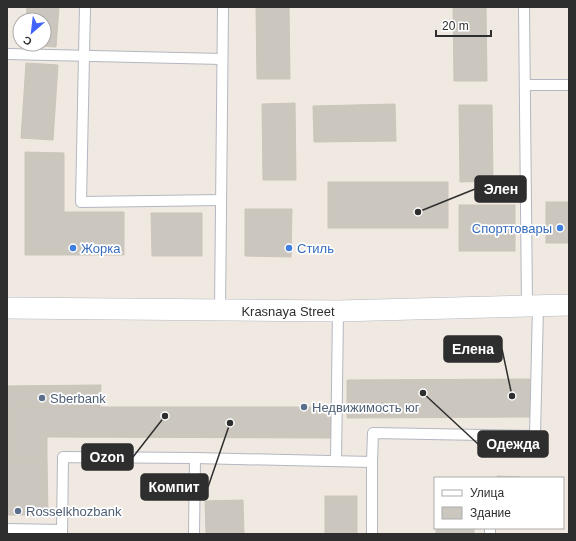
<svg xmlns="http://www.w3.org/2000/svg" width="576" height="541" viewBox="0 0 576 541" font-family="Helvetica,sans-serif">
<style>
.building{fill:#cbc7bf;stroke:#cbc5ba}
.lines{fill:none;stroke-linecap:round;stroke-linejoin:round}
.lane-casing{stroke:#b4b7c1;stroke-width:12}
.street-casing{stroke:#b4b7c1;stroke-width:22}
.lane{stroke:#fff;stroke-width:10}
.street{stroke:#fff;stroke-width:21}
.shop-dot{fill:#3f7fe0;stroke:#fff;stroke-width:1.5}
.service-dot{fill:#5c6f8a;stroke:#fff;stroke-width:1.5}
.labels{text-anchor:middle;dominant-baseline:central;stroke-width:3.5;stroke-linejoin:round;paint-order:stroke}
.shop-label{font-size:13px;fill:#366cbe;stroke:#fff;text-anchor:start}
.street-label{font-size:13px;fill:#2e2e2e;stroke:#fff}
.service-label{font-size:13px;fill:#4e5e75;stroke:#fff;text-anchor:start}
.leader{fill:none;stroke:#2e2e2e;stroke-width:1.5}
.callout-dot{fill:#2e2e2e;stroke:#fff;stroke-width:1.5}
.callout{fill:#2e2e2e;stroke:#2e2e2e;stroke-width:1.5}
.callout-label{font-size:14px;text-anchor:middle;font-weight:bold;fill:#fff}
</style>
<rect width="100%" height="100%" fill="#efe9e1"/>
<g class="building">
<path d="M 27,7 L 59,7 L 56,47 L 24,45 L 44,44 L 44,20 L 26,20 Z"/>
<path d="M 256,7 L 289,7 L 290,79 L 257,79 Z"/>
<path d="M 453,7 L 486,7 L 487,81 L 454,81 Z"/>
<path d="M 26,63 L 58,65 L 53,140 L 21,138 Z"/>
<path d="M 295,103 L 296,180 L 263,180 L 262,104 Z"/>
<path d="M 395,104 L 396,141 L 314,142 L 313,106 Z"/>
<path d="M 459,105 L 492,105 L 493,181 L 460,182 Z"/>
<path d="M 25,152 L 64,153 L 64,212 L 124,212 L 124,255 L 25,255 Z"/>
<rect x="328" y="182" width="120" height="46"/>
<rect x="546" y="202" width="23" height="41"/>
<rect x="459" y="205" width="56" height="46"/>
<path d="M 245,209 L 292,209 L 291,257 L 245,256 Z"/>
<path d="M 151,213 L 202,213 L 202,256 L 152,256 Z"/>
<path d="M 530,379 L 530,417 L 347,418 L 347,380 Z"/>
<path d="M 101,385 L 100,407 L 15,407 L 15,458 L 47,458 L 48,515 L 7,515 L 7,386 Z"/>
<path d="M 15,407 L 333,407 L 333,438 L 47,437 L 47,458 L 15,458 Z"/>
<path d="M 497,476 L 520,477 L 520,478 L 497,478 Z"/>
<rect x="325" y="496" width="32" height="38"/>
<path d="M 243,500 L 244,534 L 206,534 L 205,501 Z"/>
<rect x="436" y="528" width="38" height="6"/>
</g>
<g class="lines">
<defs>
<g id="lane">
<path d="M 85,7 L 81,202 L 221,200"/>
<path d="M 524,7 L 527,306"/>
<path d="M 7,54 L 222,59"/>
<path d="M 525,85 L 569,85"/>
<path d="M 220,310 L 223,7"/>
<path d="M 195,458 L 372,462 L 373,433 L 535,436 L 538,306"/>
<path d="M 336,461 L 338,311"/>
<path d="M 490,528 L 490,534"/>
<path d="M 7,529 L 62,530"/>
<path d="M 62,534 L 63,457 L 195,458 L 194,534"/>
<path d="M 372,534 L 372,462"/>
</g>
<path id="street" d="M 7,308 L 338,311 L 569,305"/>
</defs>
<use href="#lane" class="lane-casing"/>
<use href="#street" class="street-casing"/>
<use href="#lane" class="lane"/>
<use href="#street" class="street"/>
</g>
<g class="shop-dot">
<circle cx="560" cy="228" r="4"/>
<circle cx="73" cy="248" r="4"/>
<circle cx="289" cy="248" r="4"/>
</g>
<g class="service-dot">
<circle cx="42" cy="398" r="4"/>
<circle cx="304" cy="407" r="4"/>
<circle cx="18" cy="511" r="4"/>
</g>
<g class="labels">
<g class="shop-label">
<text x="552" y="228" text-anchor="end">Спорттовары</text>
<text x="81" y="248">Жорка</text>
<text x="297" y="248">Стиль</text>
</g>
<g class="street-label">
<text x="288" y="311">Krasnaya Street</text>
</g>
<g class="service-label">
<text x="50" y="398">Sberbank</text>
<text x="312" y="407">Недвижимость юг</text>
<text x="26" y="511">Rosselkhozbank</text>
</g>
</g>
<path class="leader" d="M418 212L475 189M512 396L502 349M423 393L478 444M165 416L133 457M230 423L208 487"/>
<g class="callout-dot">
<circle cx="418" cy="212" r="4"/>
<circle cx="512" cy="396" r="4"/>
<circle cx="423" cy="393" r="4"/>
<circle cx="165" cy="416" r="4"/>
<circle cx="230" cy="423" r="4"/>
</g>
<g class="callout">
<rect x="475" y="176" width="51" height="26" rx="4"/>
<rect x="444" y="336" width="58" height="26" rx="4"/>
<rect x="478" y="431" width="70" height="26" rx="4"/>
<rect x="82" y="444" width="51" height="26" rx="4"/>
<rect x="141" y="474" width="67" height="26" rx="4"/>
</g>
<g class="callout-label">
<text x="501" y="194">Элен</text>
<text x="473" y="354">Елена</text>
<text x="513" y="449">Одежда</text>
<text x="107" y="462">Ozon</text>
<text x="174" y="492">Компит</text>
</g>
<rect width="576" height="541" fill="none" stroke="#2e2e2e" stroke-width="16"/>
<rect x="434" y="477" width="130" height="52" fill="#ffffff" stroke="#ababab"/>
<rect x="442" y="490" width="20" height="6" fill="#ffffff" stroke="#ababab"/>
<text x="470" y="497" font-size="12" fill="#2e2e2e">Улица</text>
<rect x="442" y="507" width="20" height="12" fill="#cbc7bf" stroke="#ababab"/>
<text x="470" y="517" font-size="12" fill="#2e2e2e">Здание</text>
<g transform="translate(32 32) rotate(208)"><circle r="19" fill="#ffffff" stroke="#ababab"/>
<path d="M0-3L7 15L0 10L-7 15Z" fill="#4264fb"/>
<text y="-6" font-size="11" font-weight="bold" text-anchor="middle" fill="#2e2e2e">С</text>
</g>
<path d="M436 30v6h55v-6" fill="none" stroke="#2e2e2e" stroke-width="2"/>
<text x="442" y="30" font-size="12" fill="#2e2e2e" stroke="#ffffff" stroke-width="3" paint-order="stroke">20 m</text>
</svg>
